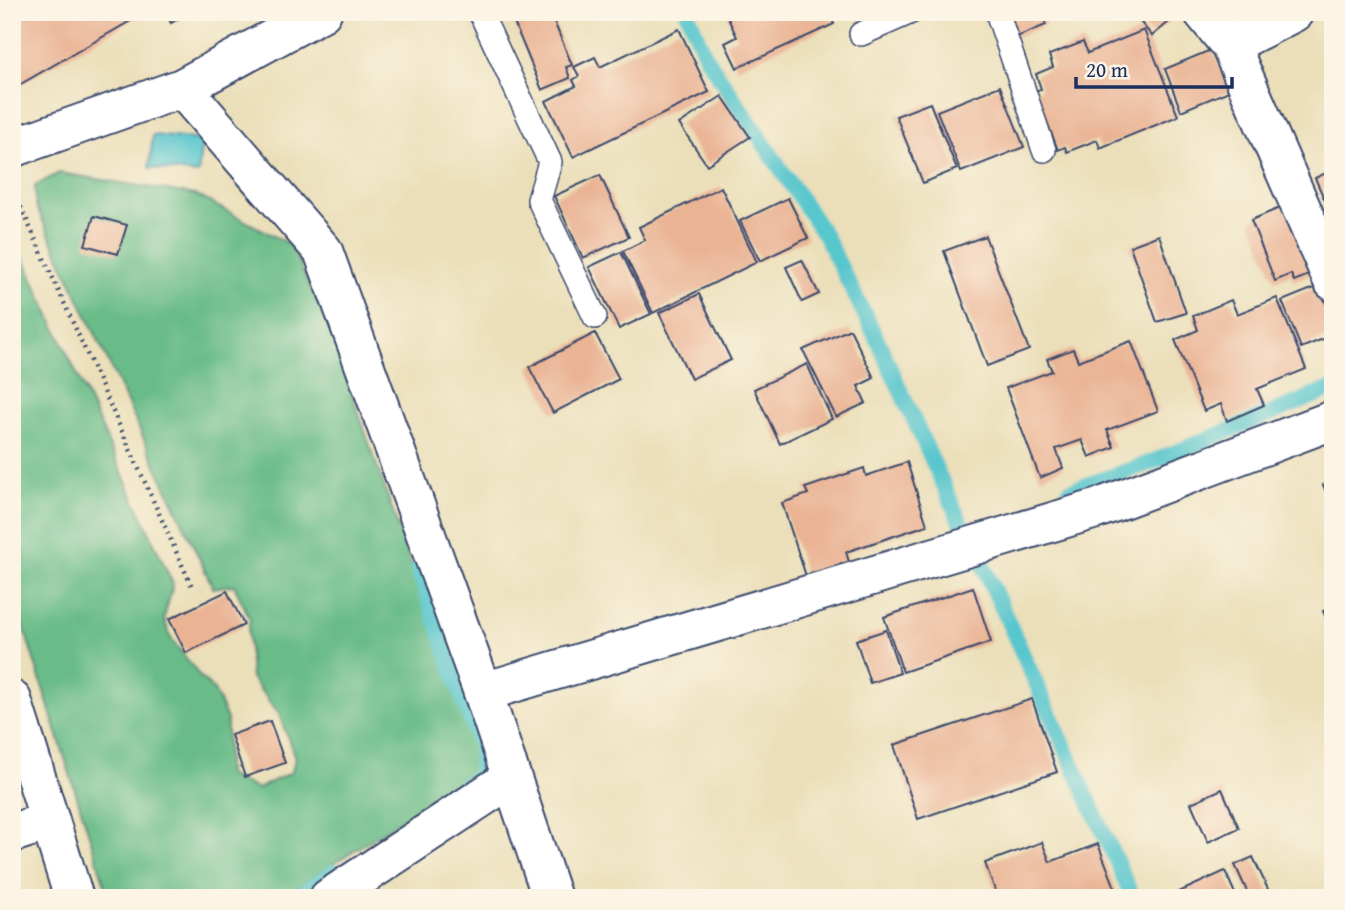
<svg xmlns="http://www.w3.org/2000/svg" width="1345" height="910" viewBox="0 0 1345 910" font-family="'Gentium Book Plus',serif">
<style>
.forest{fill:#69bc88;stroke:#427673;stroke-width:2}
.water{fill:#59c6cd;stroke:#3a7a96;stroke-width:2}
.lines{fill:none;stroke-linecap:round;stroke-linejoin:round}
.stream{stroke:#59c6cd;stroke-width:16}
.building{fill:#eab494}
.service-casing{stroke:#3a496c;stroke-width:26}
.minor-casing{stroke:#3a496c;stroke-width:42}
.path{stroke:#3a496c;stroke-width:4.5;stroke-dasharray:2 5;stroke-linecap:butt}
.service{stroke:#fff;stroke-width:23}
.minor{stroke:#fff;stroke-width:38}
</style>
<rect width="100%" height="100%" fill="#fcf5e5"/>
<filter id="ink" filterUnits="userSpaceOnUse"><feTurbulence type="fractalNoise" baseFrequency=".0143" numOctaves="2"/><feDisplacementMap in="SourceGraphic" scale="14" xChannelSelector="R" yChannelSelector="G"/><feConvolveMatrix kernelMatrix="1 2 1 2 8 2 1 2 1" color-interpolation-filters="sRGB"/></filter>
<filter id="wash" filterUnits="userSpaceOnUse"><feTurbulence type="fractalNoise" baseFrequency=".00686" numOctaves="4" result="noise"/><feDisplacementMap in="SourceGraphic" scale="28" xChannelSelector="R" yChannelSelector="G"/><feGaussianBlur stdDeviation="1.57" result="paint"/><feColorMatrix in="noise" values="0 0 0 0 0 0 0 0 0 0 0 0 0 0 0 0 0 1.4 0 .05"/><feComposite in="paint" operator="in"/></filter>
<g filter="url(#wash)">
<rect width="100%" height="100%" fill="#ebdfba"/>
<path class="forest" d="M 59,173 L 196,195 L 291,245 L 330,330 L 475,750 L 476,771 L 281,898 L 109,898 L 12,590 L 12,233 L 173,584 L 164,618 L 170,637 L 202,679 L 214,690 L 227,719 L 227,775 L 257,789 L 292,772 L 295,758 L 279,714 L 251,678 L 248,633 L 250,619 L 234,585 L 213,588 L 36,206 L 35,186 Z"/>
<path class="water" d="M 153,135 L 202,140 L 198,174 L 149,168 Z"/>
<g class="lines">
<g class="stream">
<path d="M 687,12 L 706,57 L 824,234 L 878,341 L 964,530"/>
<path d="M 1069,491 L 1147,464 L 1333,388"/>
<path d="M 979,557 L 1133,898"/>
<path d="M 418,569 L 481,749 L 480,775 L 464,786"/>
<path d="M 295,898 L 334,872"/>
</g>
</g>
<g id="blocks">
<g class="building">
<path d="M 12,12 L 146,12 L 12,89 Z"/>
<path d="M 165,12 L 190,12 L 171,23 Z"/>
<path d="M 532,12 L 542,12 L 546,21 L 553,19 L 572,65 L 566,67 L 570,78 L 542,90 L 513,20 Z"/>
<path d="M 725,12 L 829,12 L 834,24 L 737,68 L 725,43 L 737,37 Z"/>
<path d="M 1007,12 L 1041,12 L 1046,25 L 1017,37 Z"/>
<path d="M 1132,12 L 1181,12 L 1152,36 Z"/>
<path d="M 1225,12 L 1254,12 L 1231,24 Z"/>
<path d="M 679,29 L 709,92 L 573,157 L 546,101 L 576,86 L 573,80 L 579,76 L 574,67 L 595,57 L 600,67 Z"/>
<path d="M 1144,30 L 1178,116 L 1100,148 L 1097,140 L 1067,152 L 1065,147 L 1058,150 L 1035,91 L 1041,89 L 1036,74 L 1053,67 L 1049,55 L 1083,42 L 1088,53 Z"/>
<path d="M 1213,49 L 1229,91 L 1181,111 L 1165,69 Z"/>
<path d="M 1000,86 L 1024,147 L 961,172 L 937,111 Z"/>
<path d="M 722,96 L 750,137 L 707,165 L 679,124 Z"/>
<path d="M 930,103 L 957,169 L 923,183 L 896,116 Z"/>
<path d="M 1333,170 L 1333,219 L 1315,178 Z"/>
<path d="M 600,175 L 629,237 L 583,258 L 554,196 Z"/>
<path d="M 721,187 L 757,262 L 653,313 L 623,251 L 645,240 L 639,227 Z"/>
<path d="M 788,198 L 808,238 L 760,261 L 740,221 Z"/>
<path d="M 1287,205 L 1314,273 L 1294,281 L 1291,274 L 1275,281 L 1251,220 Z"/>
<path d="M 94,216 L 127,225 L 118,254 L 85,245 Z"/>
<path d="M 1159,235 L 1186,313 L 1157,322 L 1130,246 Z"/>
<path d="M 985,236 L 1029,350 L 987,366 L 944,251 Z"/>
<path d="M 621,252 L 651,314 L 619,329 L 589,267 Z"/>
<path d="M 802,260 L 819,294 L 802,302 L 786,267 Z"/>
<path d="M 1319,286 L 1333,321 L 1333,335 L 1301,348 L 1282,301 Z"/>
<path d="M 699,294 L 731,360 L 691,379 L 659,313 Z"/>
<path d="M 1277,298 L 1306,369 L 1257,389 L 1264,405 L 1227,421 L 1221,404 L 1204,411 L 1175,340 L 1198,330 L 1193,316 L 1231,300 L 1237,314 Z"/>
<path d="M 850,329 L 874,378 L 858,386 L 866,403 L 836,417 L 803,350 Z"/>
<path d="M 595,333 L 619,379 L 553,413 L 529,367 Z"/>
<path d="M 1131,341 L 1158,411 L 1107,430 L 1114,447 L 1089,457 L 1082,440 L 1056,449 L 1063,468 L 1040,478 L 1006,388 L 1052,371 L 1047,359 L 1073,349 L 1078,361 Z"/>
<path d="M 807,364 L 832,419 L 780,444 L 754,389 Z"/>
<path d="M 907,462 L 927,525 L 846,552 L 849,562 L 806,576 L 782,503 L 808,494 L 805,488 L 864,468 L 866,476 Z"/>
<path d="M 1333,481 L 1333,507 L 1323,485 Z"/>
<path d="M 973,587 L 991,642 L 903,672 L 884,617 Z"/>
<path d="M 227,591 L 244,625 L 186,653 L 169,619 Z"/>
<path d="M 1333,607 L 1333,633 L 1323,611 Z"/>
<path d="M 886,630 L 900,673 L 870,683 L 856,640 Z"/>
<path d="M 1032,699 L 1057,772 L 918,819 L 894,745 Z"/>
<path d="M 270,721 L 285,763 L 245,777 L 231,735 Z"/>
<path d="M 1222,789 L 1239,828 L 1208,842 L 1191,803 Z"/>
<path d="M 1042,842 L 1050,862 L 1098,844 L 1119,898 L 998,898 L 985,863 Z"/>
<path d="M 1253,857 L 1272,898 L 1250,898 L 1235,865 Z"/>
<path d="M 1225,871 L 1237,898 L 1166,898 Z"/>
</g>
</g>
</g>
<g filter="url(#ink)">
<use href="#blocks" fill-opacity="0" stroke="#3a496c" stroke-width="2"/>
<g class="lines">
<defs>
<g id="service">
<path d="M 480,12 L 550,162 L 539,200 L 595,317"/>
<path d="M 997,12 L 1044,150"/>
<path d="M 861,34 L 911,12"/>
</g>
<g id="minor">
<path d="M 1203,12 L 1230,45 L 1333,281"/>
<path d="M 1230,45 L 1294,12"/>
<path d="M 182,88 L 323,251 L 483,692 L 552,898"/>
<path d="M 12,148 L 182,88 L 322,12"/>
<path d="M 483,692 L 1096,509 L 1333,420"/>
<path d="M 12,700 L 74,898"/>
<path d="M 12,833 L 50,821"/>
<path d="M 329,898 L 511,778"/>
</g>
</defs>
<use href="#service" class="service-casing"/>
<use href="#minor" class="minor-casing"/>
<path class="path" d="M 15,194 L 193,589"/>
<use href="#service" class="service"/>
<use href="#minor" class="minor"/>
</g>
</g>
<rect width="1345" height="910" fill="none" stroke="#fcf5e5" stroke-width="42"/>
<path d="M1076 77v10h156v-10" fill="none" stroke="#1b2f5e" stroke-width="3.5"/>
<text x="1086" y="77" font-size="21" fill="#1b2f5e" stroke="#fcf5e5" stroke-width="5" paint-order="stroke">20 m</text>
</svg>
